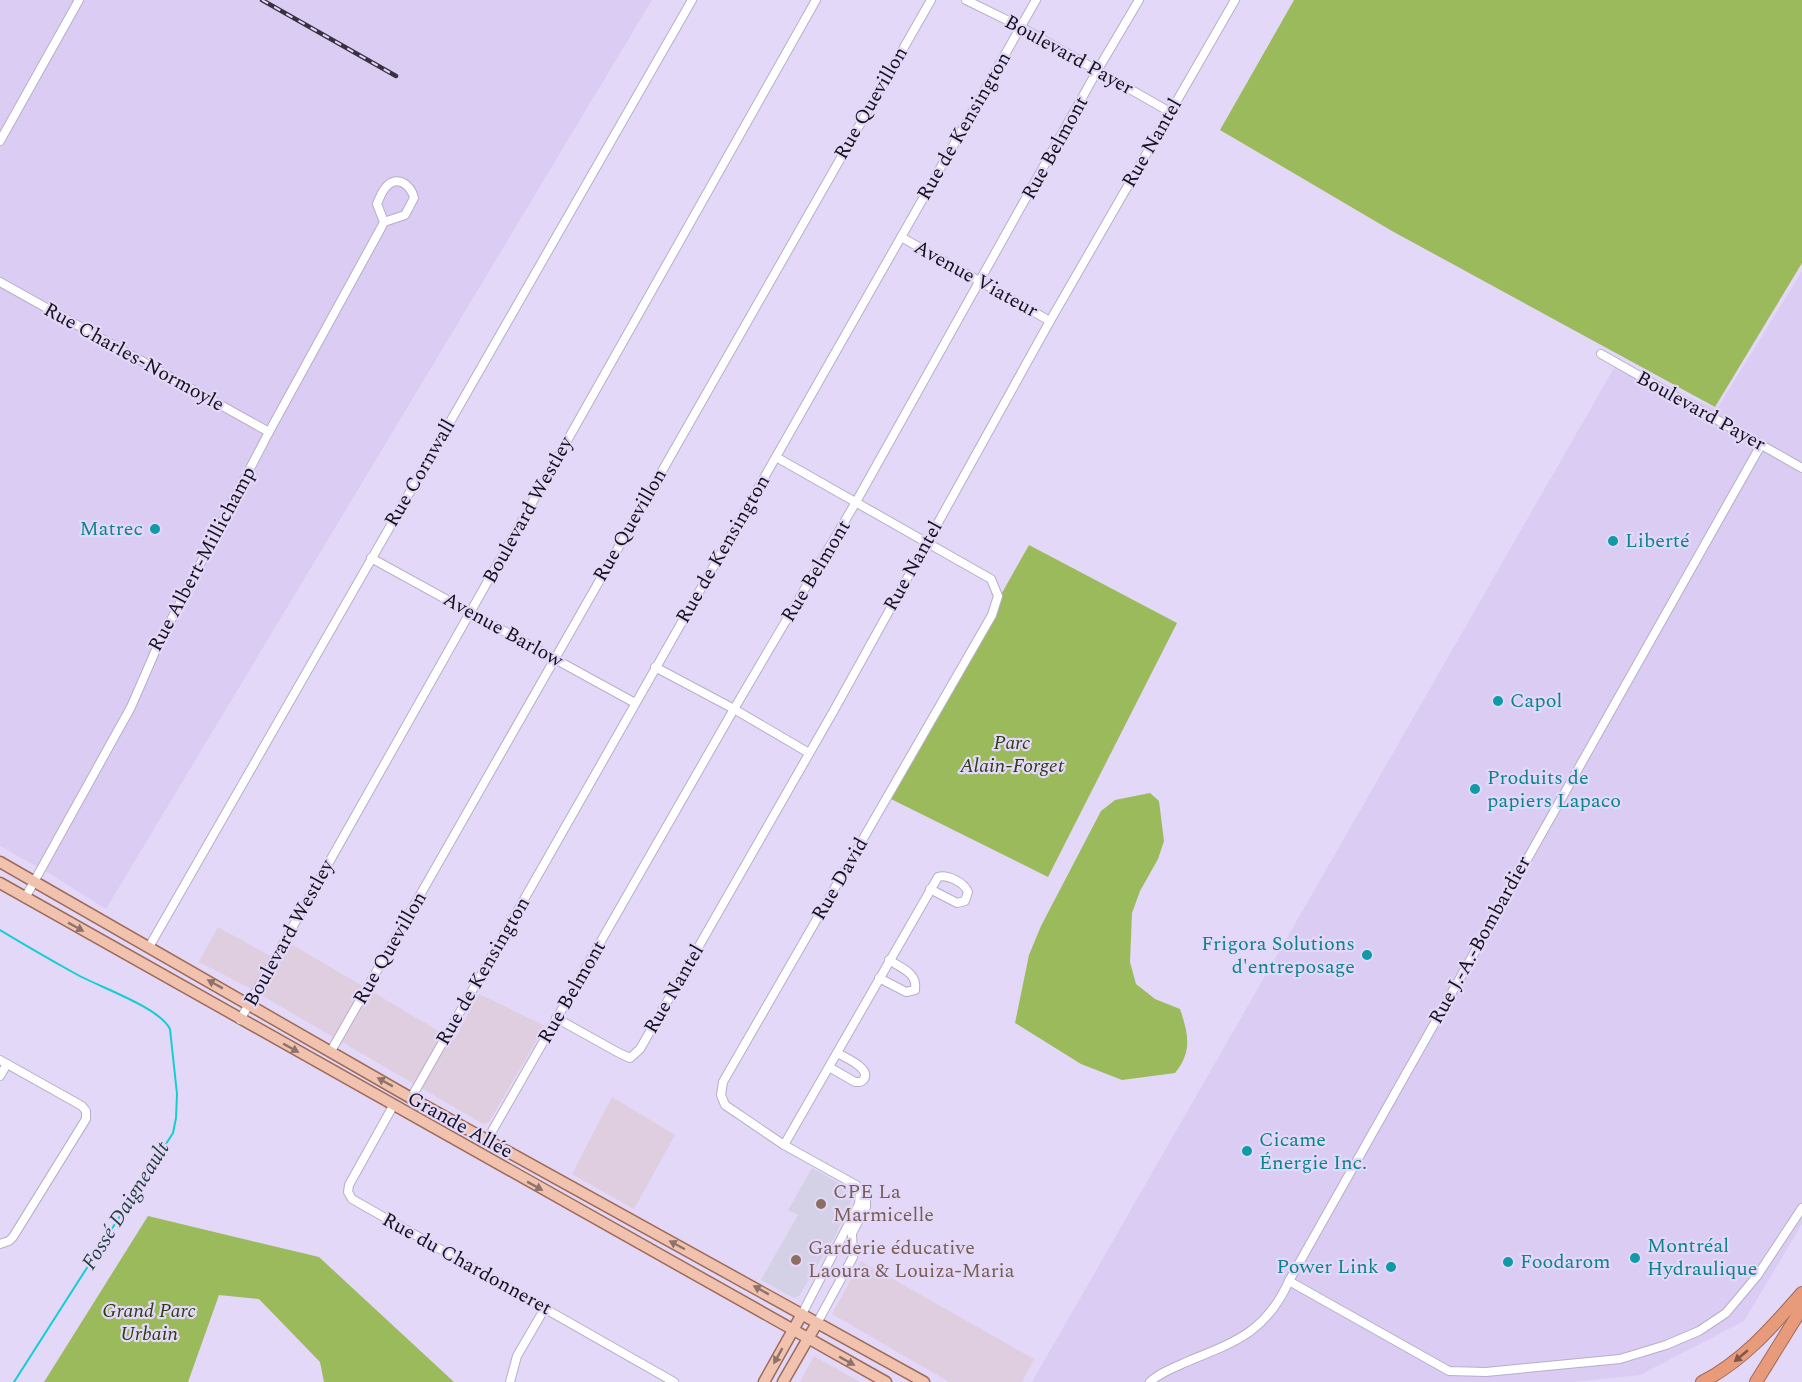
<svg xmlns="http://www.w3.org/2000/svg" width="1802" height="1382" viewBox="0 0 1802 1382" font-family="Spectral,serif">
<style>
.commercial{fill:#dfcedf}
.built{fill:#daccf3}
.education{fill:#d4d1e7}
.green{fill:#9aba5b}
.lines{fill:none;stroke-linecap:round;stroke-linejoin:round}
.stream{stroke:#13ced2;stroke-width:2}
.minor-casing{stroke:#b8adcb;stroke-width:10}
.major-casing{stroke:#9e6b59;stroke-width:13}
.highway-casing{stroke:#9e6b59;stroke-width:14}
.minor{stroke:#fff;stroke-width:8}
.major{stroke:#f1c3af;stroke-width:10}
.highway{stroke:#e79b7a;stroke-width:12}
.rail-casing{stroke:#373140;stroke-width:4.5}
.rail{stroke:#e3d8f8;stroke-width:2;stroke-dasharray:7;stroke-linecap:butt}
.oneway{fill:#8e736d}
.oneway2{fill:#7e564c}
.culture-dot{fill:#0f9aa8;stroke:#e3d8f8;stroke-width:2}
.education-dot{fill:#8d6e63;stroke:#e3d8f8;stroke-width:2}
.labels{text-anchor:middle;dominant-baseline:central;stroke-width:4.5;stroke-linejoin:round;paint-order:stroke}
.street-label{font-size:20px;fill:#16121d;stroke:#e3d8f8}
.culture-label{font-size:20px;fill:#0d838f;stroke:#e3d8f8;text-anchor:start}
.park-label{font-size:20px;font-style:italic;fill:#2f3c14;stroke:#e3d8f8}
.education-label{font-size:20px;fill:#785e54;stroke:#e3d8f8;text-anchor:start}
.water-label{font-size:21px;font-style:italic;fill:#243e3e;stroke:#e3d8f8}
</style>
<rect width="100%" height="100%" fill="#e3d8f8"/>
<g class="commercial">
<path d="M 218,927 L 281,962 L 291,944 L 454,1040 L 479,994 L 545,1026 L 489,1122 L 483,1124 L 242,984 L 199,962 Z"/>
<path d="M 612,1097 L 675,1135 L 634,1209 L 572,1174 Z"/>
<path d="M 861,1261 L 1034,1359 L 1022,1382 L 949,1382 L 832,1314 Z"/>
<path d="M 814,1356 L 860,1382 L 800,1382 Z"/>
</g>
<g class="built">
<path d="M 0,0 L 652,0 L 106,909 L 52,875 L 0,846 Z"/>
<path d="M 1802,271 L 1802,1224 L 1744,1321 L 1640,1375 L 1573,1382 L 1032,1382 L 1614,368 L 1717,409 Z"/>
</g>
<path class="education" d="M 812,1168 L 846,1187 L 853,1198 L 833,1240 L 799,1296 L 794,1298 L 761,1280 L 798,1215 L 788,1210 Z"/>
<g class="green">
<path d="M 1294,0 L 1802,0 L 1802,263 L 1715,407 L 1392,231 L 1220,130 Z"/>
<path d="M 1029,545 L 1177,623 L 1048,877 L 887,797 Z"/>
<path d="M 1150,793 L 1159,801 L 1164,841 L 1158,859 L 1140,891 L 1132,913 L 1130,962 L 1136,984 L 1155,999 L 1180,1009 C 1188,1033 1193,1051 1175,1073 L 1122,1080 L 1081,1064 L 1015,1023 L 1029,955 L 1041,926 L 1101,811 L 1115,800 Z"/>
<path d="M 148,1216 L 319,1257 L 454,1382 L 324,1382 L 320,1362 L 259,1299 L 219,1295 L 188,1382 L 44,1382 Z"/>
</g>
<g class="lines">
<path class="stream" d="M 0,930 C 25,945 51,960 76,974 C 99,987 159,1007 170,1029 L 177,1094 L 176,1118 L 173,1133 L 14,1382"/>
<defs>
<g id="minor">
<path d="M 966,0 L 1021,27 L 1170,112"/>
<path d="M 0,141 L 79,0"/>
<path d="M 901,237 L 1050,321"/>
<path d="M 0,282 L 269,432"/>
<path d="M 1601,354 L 1802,468"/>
<path d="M 776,457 L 991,579 L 998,596 L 992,615 L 723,1082 L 721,1095 L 725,1105 L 784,1145 L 856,1185 L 866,1198 L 866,1207 L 852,1233 L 853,1257 L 817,1323"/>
<path d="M 371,558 L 635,703"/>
<path d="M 655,667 L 734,709 L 809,753"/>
<path d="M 25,898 L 131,707 L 158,645 L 269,432 L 381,228 L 384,222 L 405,215 L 414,198 C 411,185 397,174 386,187 C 382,191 379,199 377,204 L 384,222"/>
<path d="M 149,947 L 692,0"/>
<path d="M 879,978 L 906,992 L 915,990 C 918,973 901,968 889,960"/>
<path d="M 556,1018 L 619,1053 L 630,1058 L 640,1049 L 833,712 L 1050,321 L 1235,0"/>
<path d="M 240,1020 L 816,0"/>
<path d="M 331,1051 L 931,0"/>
<path d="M 0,1060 L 82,1106 L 86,1111 L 86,1119 L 13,1237 L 9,1241 L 0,1244"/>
<path d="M 829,1067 L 855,1082 C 859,1082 861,1083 864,1079 C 871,1068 844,1057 837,1053"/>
<path d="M 0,1076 L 7,1064"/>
<path d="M 411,1098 L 1036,0"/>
<path d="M 393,1106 L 349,1185 L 348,1192 L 352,1199 L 674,1382"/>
<path d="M 487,1140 L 734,709 L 856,502 L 1097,71 L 1139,0"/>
<path d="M 784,1145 L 938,877 C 947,874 964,882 968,892 L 965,901 L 957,903 L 930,889"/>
<path d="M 1289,1281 L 1449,1371 L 1486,1372 L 1620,1359 L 1666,1345 L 1699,1331 L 1726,1313 L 1757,1276 L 1802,1208"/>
<path d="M 802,1314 L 859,1204 L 860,1191"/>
<path d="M 510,1382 L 517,1356 L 545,1308"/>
<path d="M 1150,1382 C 1160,1372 1178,1366 1191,1360 C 1238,1341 1267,1330 1289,1281 L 1761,445"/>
</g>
<g id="major">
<path d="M 0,862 L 411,1098 L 924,1382"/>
<path d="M 0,883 L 886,1382"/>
<path d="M 764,1382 L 802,1314"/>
<path d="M 783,1382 L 817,1323"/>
</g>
<g id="highway">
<path d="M 1702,1382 C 1743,1361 1772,1327 1802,1293"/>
<path d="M 1756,1382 L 1802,1308"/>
</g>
</defs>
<use href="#minor" class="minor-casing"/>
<use href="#major" class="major-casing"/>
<use href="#highway" class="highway-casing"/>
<use href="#minor" class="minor"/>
<use href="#major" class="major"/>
<use href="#highway" class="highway"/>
<defs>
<path id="rail" d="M 262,0 L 396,76"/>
</defs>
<use href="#rail" class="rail-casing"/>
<use href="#rail" class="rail"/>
</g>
<defs><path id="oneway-solid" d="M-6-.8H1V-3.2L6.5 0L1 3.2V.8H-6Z" transform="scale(1.5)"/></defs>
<g class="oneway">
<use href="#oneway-solid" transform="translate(76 927) rotate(29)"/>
<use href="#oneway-solid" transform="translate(215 984) rotate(-151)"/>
<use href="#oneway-solid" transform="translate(291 1048) rotate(29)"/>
<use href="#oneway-solid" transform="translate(385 1082) rotate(-151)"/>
<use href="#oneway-solid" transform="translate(535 1186) rotate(29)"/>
<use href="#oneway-solid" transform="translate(677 1245) rotate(-152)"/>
<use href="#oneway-solid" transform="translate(761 1290) rotate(-151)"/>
<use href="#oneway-solid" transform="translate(778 1356) rotate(119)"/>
<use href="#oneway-solid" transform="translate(847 1361) rotate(29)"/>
</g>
<use class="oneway2" href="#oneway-solid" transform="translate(1741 1356) rotate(140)"/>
<g class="culture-dot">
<circle cx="155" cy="529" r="6"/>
<circle cx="1613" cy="541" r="6"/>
<circle cx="1498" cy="701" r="6"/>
<circle cx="1475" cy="789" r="6"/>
<circle cx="1367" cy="955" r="6"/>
<circle cx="1247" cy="1151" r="6"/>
<circle cx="1635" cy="1258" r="6"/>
<circle cx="1508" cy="1262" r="6"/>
<circle cx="1391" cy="1267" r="6"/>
</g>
<g class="education-dot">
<circle cx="821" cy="1204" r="6"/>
<circle cx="796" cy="1260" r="6"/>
</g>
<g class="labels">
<g class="street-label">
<text transform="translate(1069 55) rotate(29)">Boulevard Payer</text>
<text transform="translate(871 103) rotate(-60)">Rue Quevillon</text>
<text transform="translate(964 126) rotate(-60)">Rue de Kensington</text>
<text transform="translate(1152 143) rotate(-60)">Rue Nantel</text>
<text transform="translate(1055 148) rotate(-61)">Rue Belmont</text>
<text transform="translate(976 279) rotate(29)">Avenue Viateur</text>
<text transform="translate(134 357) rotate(29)">Rue Charles-Normoyle</text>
<text transform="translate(1701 411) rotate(29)">Boulevard Payer</text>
<text transform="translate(420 473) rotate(-60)">Rue Cornwall</text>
<text transform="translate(528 510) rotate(-61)">Boulevard Westley</text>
<text transform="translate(630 525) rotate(-60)">Rue Quevillon</text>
<text transform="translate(723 549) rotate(-60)">Rue de Kensington</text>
<text transform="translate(202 559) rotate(-62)">Rue Albert-Millichamp</text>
<text transform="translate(913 566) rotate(-61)">Rue Nantel</text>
<text transform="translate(816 571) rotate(-59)">Rue Belmont</text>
<text transform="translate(503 630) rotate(29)">Avenue Barlow</text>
<text transform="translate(840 879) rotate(-60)">Rue David</text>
<text transform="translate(289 933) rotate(-61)">Boulevard Westley</text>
<text transform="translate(1480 940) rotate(-61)">Rue J.-A.-Bombardier</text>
<text transform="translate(390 948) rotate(-60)">Rue Quevillon</text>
<text transform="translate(483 971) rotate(-60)">Rue de Kensington</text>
<text transform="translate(674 989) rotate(-60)">Rue Nantel</text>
<text transform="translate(572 992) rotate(-60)">Rue Belmont</text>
<text transform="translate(460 1125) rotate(29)">Grande Allée</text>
<text transform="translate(467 1264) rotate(29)">Rue du Chardonneret</text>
</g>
<g class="culture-label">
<text x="143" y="529" text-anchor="end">Matrec</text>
<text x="1625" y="541">Liberté</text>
<text x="1510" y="701">Capol</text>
<text x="1487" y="778">Produits de<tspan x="1487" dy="23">papiers Lapaco</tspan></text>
<text x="1355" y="944" text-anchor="end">Frigora Solutions<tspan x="1355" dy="23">d'entreposage</tspan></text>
<text x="1259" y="1140">Cicame<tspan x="1259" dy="23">Énergie Inc.</tspan></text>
<text x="1647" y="1246">Montréal<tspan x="1647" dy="23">Hydraulique</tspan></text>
<text x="1520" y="1262">Foodarom</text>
<text x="1379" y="1267" text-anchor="end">Power Link</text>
</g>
<g class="park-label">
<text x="1012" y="743">Parc<tspan x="1012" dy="23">Alain-Forget</tspan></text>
<text x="149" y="1311">Grand Parc<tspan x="149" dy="23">Urbain</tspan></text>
</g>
<g class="education-label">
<text x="833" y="1192">CPE La<tspan x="833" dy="23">Marmicelle</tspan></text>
<text x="808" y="1248">Garderie éducative<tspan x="808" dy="23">Laoura &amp; Louiza-Maria</tspan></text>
</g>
<g class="water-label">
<text transform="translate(126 1206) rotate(-58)">Fossé Daigneault</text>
</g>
</g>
</svg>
